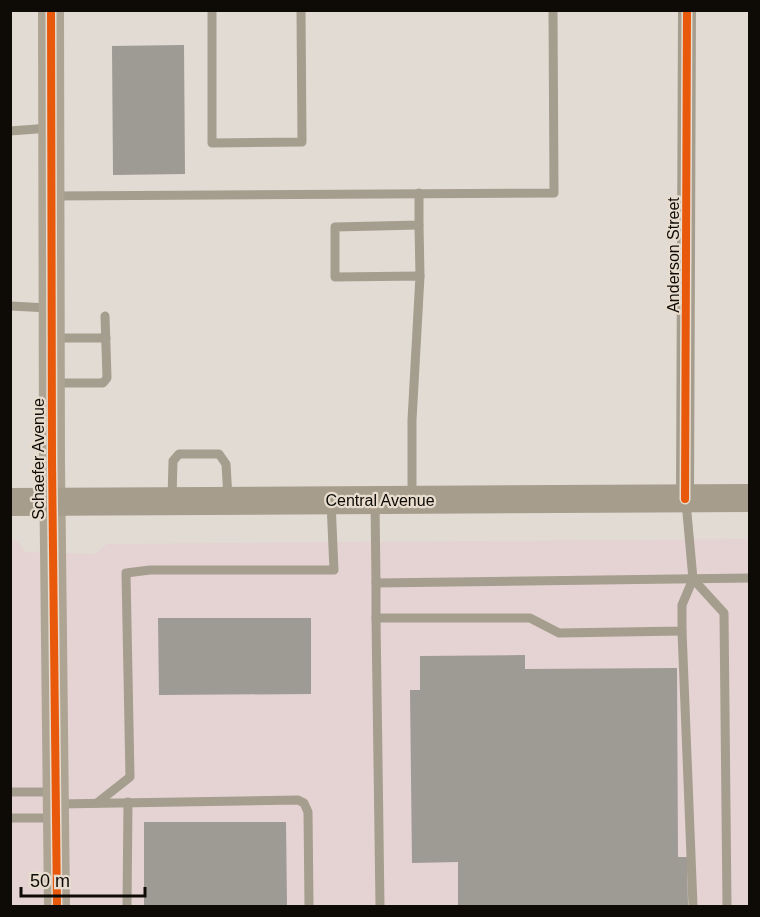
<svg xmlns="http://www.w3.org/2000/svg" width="760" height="917" viewBox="0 0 760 917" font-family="Arial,sans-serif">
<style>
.industrial{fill:#e4d3d2}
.building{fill:#9e9a94}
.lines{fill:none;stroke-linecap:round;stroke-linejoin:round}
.lane{stroke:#a59d8e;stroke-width:9}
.street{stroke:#a59d8e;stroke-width:18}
.secondary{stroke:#ada494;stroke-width:26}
.primary{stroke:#a69d8d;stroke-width:28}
.cycleway-casing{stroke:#e7dcce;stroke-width:11}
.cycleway{stroke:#e8590c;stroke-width:8}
.labels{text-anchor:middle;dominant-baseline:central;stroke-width:4.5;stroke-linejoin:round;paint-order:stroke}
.street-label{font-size:16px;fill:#0e0b07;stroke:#e7dcce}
</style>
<rect width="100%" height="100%" fill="#e1dbd4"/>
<path class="industrial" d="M 10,539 L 19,542 L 25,552 L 95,554 L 107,544 L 749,539 L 749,906 L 11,906 Z"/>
<g class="building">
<path d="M 184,45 L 185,174 L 113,175 L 112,46 Z"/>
<path d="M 158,618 L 311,618 L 311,694 L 159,695 Z"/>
<path d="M 525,655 L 525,669 L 677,668 L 678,857 L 687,857 L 688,906 L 458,906 L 458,862 L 412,863 L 410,690 L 420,690 L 420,656 Z"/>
<path d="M 144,822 L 286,822 L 287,906 L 144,906 Z"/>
</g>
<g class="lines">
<g class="lane">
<path d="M 212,10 L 212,143 L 302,142 L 301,10"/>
<path d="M 10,131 L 50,128"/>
<path d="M 54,196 L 554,193 L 553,10"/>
<path d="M 419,225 L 420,276"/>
<path d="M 10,306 L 49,308"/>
<path d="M 54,338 L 106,338"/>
<path d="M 54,383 L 103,383 L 107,378 L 105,316"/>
<path d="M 412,497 L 412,420 L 420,276 L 335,277 L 335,227 L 419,225 L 419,193"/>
<path d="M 172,499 L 173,461 L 179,454 L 219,454 L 226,464 L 228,498"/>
<path d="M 375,502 L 376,583 L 750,578"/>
<path d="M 693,579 L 724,613 L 727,906"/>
<path d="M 376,583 L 376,618 L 530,618 L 559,633 L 682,631 L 682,605 L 693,579 L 686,502"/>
<path d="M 376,618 L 380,906"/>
<path d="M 682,631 L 693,906"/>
<path d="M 10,792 L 53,792"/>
<path d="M 97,803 L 130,777 L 126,573 L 150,570 L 334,570 L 331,502"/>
<path d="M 58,804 L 298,800 L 304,803 L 308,812 L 309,906"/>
<path d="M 10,818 L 53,818"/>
<path d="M 127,906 L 128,802"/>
</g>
<path class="street" d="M 685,499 L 687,10"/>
<path class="secondary" d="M 51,10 L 52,461 L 57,906"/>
<path class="primary" d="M 10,502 L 750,498"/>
<defs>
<g id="cycleway">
<path d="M 51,10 L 52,461 L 57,906"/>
<path d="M 685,499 L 687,10"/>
</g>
</defs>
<use href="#cycleway" class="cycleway-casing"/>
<use href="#cycleway" class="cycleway"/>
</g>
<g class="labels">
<g class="street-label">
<text transform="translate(673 255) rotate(-90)">Anderson Street</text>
<text transform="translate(38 459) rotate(-90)">Schaefer Avenue</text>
<text x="380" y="500">Central Avenue</text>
</g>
</g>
<rect width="760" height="917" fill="none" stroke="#0e0b07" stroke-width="24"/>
<path d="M21 887v9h124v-9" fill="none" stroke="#0e0b07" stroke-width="3"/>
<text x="30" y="887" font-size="18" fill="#0e0b07" stroke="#e7dcce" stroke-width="4.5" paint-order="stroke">50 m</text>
</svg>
